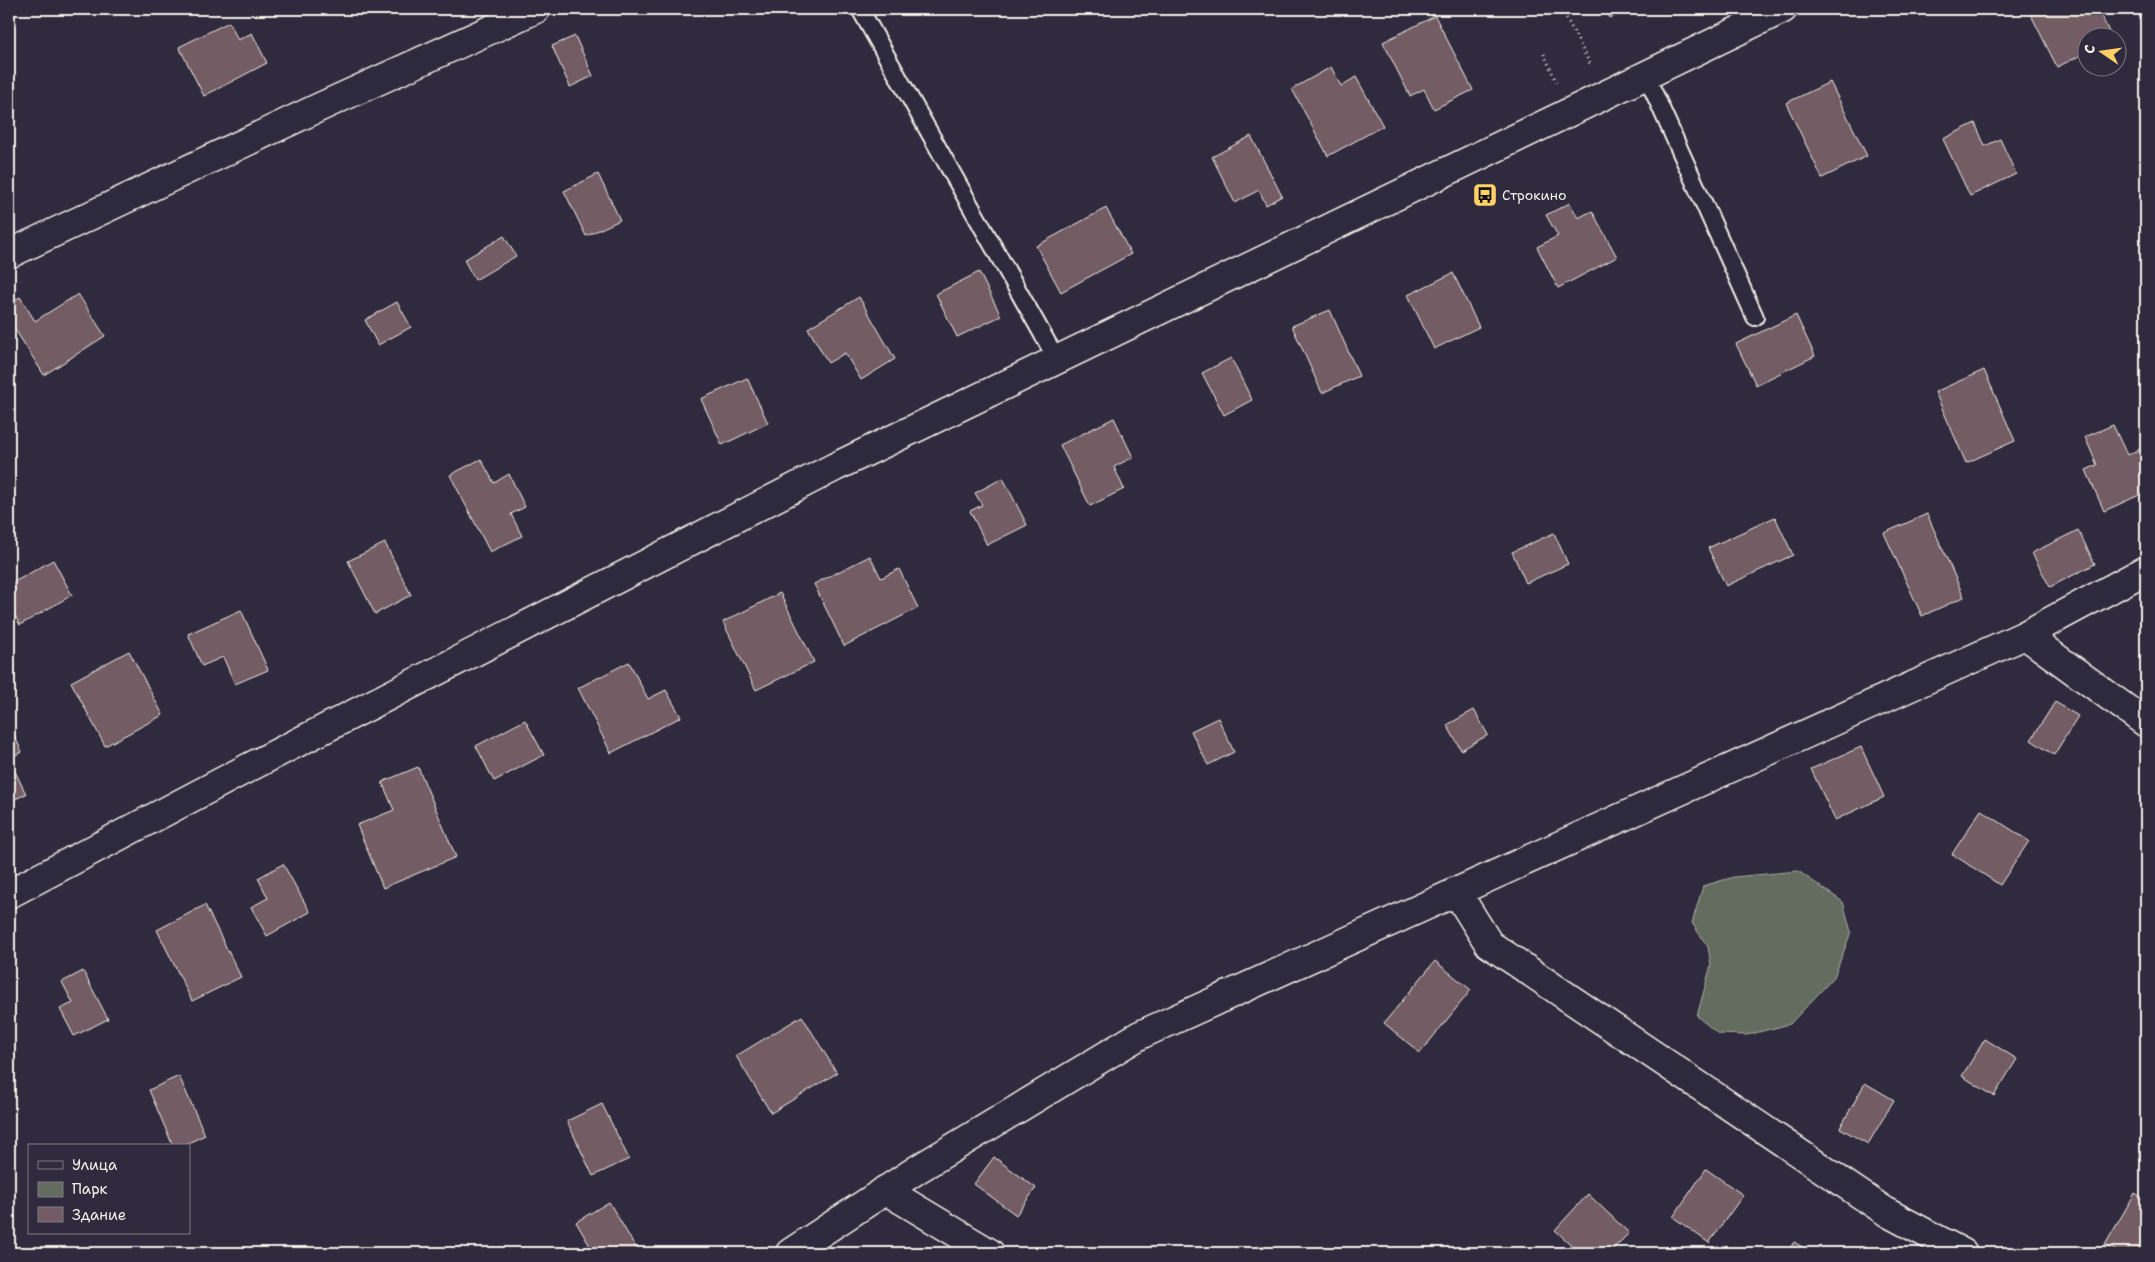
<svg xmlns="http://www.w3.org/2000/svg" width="2155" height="1262" viewBox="0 0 2155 1262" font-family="'Shantell Sans',sans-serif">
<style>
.green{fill:#636c5f;stroke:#acaea4}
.building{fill:#735b63;stroke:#f4f1e8}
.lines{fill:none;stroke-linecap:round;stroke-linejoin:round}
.service-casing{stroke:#f4f1e8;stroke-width:20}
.minor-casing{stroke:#f4f1e8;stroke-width:31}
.tertiary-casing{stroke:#f4f1e8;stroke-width:31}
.path{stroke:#f4f1e8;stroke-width:3;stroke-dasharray:1 4;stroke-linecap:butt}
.service{stroke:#2f2a3d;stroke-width:16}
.minor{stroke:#2f2a3d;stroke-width:28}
.tertiary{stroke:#2f2a3d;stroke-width:28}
.labels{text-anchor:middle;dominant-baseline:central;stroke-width:4;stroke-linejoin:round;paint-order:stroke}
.poi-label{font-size:14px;fill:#f4f1e8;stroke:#2f2a3d;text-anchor:start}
</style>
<rect width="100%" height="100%" fill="#2f2a3d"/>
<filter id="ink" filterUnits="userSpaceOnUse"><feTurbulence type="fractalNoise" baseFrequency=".02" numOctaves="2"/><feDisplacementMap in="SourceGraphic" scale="10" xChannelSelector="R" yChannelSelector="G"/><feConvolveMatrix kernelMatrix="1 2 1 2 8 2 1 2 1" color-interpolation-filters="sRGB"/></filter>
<g filter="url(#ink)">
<path class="green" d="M 1798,871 L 1843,902 L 1851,932 L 1834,977 L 1790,1024 L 1747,1035 L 1718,1034 L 1697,1016 L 1711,965 L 1708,947 L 1692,923 L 1703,886 L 1734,877 Z"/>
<g class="building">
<path d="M 1604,9 L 1627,9 L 1610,18 Z"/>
<path d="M 2028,9 L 2098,9 L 2112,38 L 2088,38 L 2088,52 L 2057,67 Z"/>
<path d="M 1435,16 L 1473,90 L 1434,109 L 1424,89 L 1410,96 L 1383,42 Z"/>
<path d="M 229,22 L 238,40 L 252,33 L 267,63 L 204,96 L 179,47 Z"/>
<path d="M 575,36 L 593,76 L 570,87 L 552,46 Z"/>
<path d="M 1331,67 L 1341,86 L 1356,77 L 1383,126 L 1328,156 L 1292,89 Z"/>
<path d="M 1830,82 L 1867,156 L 1822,178 L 1786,103 Z"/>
<path d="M 1975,123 L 1985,146 L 2000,139 L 2016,174 L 1970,196 L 1943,139 Z"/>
<path d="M 1251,136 L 1282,196 L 1266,205 L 1259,190 L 1235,203 L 1212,157 Z"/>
<path d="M 598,174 L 620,220 L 586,236 L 564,191 Z"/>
<path d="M 1570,203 L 1578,218 L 1592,211 L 1617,257 L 1558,288 L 1537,247 L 1558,236 L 1546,215 Z"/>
<path d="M 1106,208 L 1131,254 L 1061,292 L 1036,246 Z"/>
<path d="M 504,236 L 516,256 L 475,280 L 464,260 Z"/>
<path d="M 979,272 L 1001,316 L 957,337 L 936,294 Z"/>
<path d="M 1453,273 L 1479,327 L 1434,349 L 1408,295 Z"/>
<path d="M 78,294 L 105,336 L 44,375 L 9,320 L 9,304 L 20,297 L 35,321 Z"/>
<path d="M 859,297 L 895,359 L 861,380 L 845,353 L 828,363 L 808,328 Z"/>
<path d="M 397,302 L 411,327 L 378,345 L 365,320 Z"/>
<path d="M 1330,310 L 1359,376 L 1322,393 L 1292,326 Z"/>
<path d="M 1796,315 L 1815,356 L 1756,385 L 1736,344 Z"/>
<path d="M 1231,358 L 1252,400 L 1224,415 L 1202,373 Z"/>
<path d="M 1984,370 L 2015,441 L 1966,463 L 1935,392 Z"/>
<path d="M 747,378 L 768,423 L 722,445 L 701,399 Z"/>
<path d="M 1114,418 L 1133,457 L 1114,467 L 1124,489 L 1090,506 L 1060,445 Z"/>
<path d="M 2113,425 L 2127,455 L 2144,447 L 2146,452 L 2146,492 L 2104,511 L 2086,470 L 2097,465 L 2085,437 Z"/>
<path d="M 481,459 L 494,483 L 509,474 L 525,507 L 511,514 L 522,536 L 490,552 L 450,475 Z"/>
<path d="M 1003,478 L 1027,525 L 987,545 L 970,511 L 982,505 L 975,493 Z"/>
<path d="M 1927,514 L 1964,597 L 1922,616 L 1884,533 Z"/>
<path d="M 1775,517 L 1793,555 L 1726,586 L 1708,548 Z"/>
<path d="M 2078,530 L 2095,564 L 2050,587 L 2032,553 Z"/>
<path d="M 1554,533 L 1568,564 L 1526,583 L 1512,552 Z"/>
<path d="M 385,543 L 411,595 L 375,614 L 348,561 Z"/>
<path d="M 870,556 L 881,578 L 899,569 L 918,608 L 844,646 L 814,584 Z"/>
<path d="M 53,560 L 72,595 L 20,625 L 9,605 L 9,585 Z"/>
<path d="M 780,593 L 814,662 L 756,690 L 723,622 Z"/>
<path d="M 241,610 L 268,670 L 235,684 L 223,657 L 202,666 L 188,634 Z"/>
<path d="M 129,651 L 163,715 L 105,746 L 71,682 Z"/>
<path d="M 629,662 L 648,699 L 666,690 L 681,717 L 611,753 L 578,688 Z"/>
<path d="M 2055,702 L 2078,716 L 2054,755 L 2031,740 Z"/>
<path d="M 1474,710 L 1488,735 L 1461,750 L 1447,725 Z"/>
<path d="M 1218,718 L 1234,752 L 1208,765 L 1191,731 Z"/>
<path d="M 525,720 L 544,755 L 494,781 L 476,746 Z"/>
<path d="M 9,724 L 22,752 L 9,758 Z"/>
<path d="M 1861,747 L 1884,797 L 1835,820 L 1811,769 Z"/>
<path d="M 9,759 L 26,794 L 9,802 Z"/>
<path d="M 418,767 L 456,857 L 383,888 L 357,825 L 394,810 L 382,782 Z"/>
<path d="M 1981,810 L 2029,841 L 2000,885 L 1952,854 Z"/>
<path d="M 283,864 L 310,912 L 267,936 L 251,907 L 268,898 L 258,878 Z"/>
<path d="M 205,905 L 241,977 L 192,1001 L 157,930 Z"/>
<path d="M 1435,961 L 1471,990 L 1420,1053 L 1384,1023 Z"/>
<path d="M 83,971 L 108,1019 L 74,1036 L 60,1009 L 73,1003 L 62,982 Z"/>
<path d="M 802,1016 L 837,1073 L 771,1113 L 736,1056 Z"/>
<path d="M 1985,1039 L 2017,1059 L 1994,1096 L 1962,1076 Z"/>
<path d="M 179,1076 L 205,1135 L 182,1146 L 173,1146 L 149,1090 Z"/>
<path d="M 1865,1083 L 1894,1100 L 1868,1144 L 1840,1128 Z"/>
<path d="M 602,1104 L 629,1159 L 593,1176 L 567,1121 Z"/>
<path d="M 994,1157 L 1036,1188 L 1016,1215 L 974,1184 Z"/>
<path d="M 1706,1169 L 1743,1195 L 1709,1243 L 1673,1217 Z"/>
<path d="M 2135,1193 L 2146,1200 L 2146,1253 L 2120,1253 L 2105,1245 Z"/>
<path d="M 1588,1194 L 1629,1233 L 1609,1253 L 1580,1253 L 1555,1230 Z"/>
<path d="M 609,1202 L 639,1253 L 594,1253 L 576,1222 Z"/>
<path d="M 1794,1242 L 1812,1253 L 1787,1253 Z"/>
</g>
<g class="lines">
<defs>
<g id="service">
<path d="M 860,9 L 1057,360"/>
<path d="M 1646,75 L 1755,317"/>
</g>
<g id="minor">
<path d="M 9,254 L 320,107 L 536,9"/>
<path d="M 2025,635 L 2146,723"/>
<path d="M 1456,891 L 1489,944 L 1888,1213 L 1963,1253"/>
<path d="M 885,1190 L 990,1253"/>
<path d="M 790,1253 L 918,1169 L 1140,1035 L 2025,635 L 2146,570"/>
</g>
<path id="tertiary" d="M 9,894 L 244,770 L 835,467 L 1783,9"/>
</defs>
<use href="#service" class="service-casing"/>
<use href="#minor" class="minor-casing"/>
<use href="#tertiary" class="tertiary-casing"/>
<g class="path">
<path d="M 1562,9 L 1591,66"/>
<path d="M 1544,54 L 1557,84"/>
</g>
<use href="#service" class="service"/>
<use href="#minor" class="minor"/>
<use href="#tertiary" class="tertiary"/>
</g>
</g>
<defs>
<symbol id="bus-square" viewBox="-11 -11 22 22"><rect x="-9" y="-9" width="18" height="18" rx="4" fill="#ffd166" stroke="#2f2a3d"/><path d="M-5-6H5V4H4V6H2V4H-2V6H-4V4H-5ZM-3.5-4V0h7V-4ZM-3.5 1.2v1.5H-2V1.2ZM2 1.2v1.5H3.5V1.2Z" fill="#111"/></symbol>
</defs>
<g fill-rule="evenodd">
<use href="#bus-square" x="1471" y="181" width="28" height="28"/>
</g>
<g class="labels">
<g class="poi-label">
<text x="1502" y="195">Строкино</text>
</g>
</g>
<rect width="2155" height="1262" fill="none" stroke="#2f2a3d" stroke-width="30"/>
<rect x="15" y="15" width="2125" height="1232" fill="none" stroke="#f4f1e8" stroke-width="2" filter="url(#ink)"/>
<rect x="28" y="1144" width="162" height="90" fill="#2f2a3d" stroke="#7e7a81"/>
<rect x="38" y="1161" width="25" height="8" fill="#2f2a3d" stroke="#7e7a81"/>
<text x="72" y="1170" font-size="15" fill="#f4f1e8">Улица</text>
<rect x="38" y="1182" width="25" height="15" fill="#636c5f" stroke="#7e7a81"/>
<text x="72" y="1194" font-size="15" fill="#f4f1e8">Парк</text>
<rect x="38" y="1207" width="25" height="15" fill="#735b63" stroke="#7e7a81"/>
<text x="72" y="1220" font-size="15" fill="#f4f1e8">Здание</text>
<g transform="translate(2102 52) rotate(283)"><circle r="24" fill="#2f2a3d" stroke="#7e7a81"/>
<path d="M0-4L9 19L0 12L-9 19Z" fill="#ffd166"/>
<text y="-8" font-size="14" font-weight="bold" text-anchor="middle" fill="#f4f1e8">С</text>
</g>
</svg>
